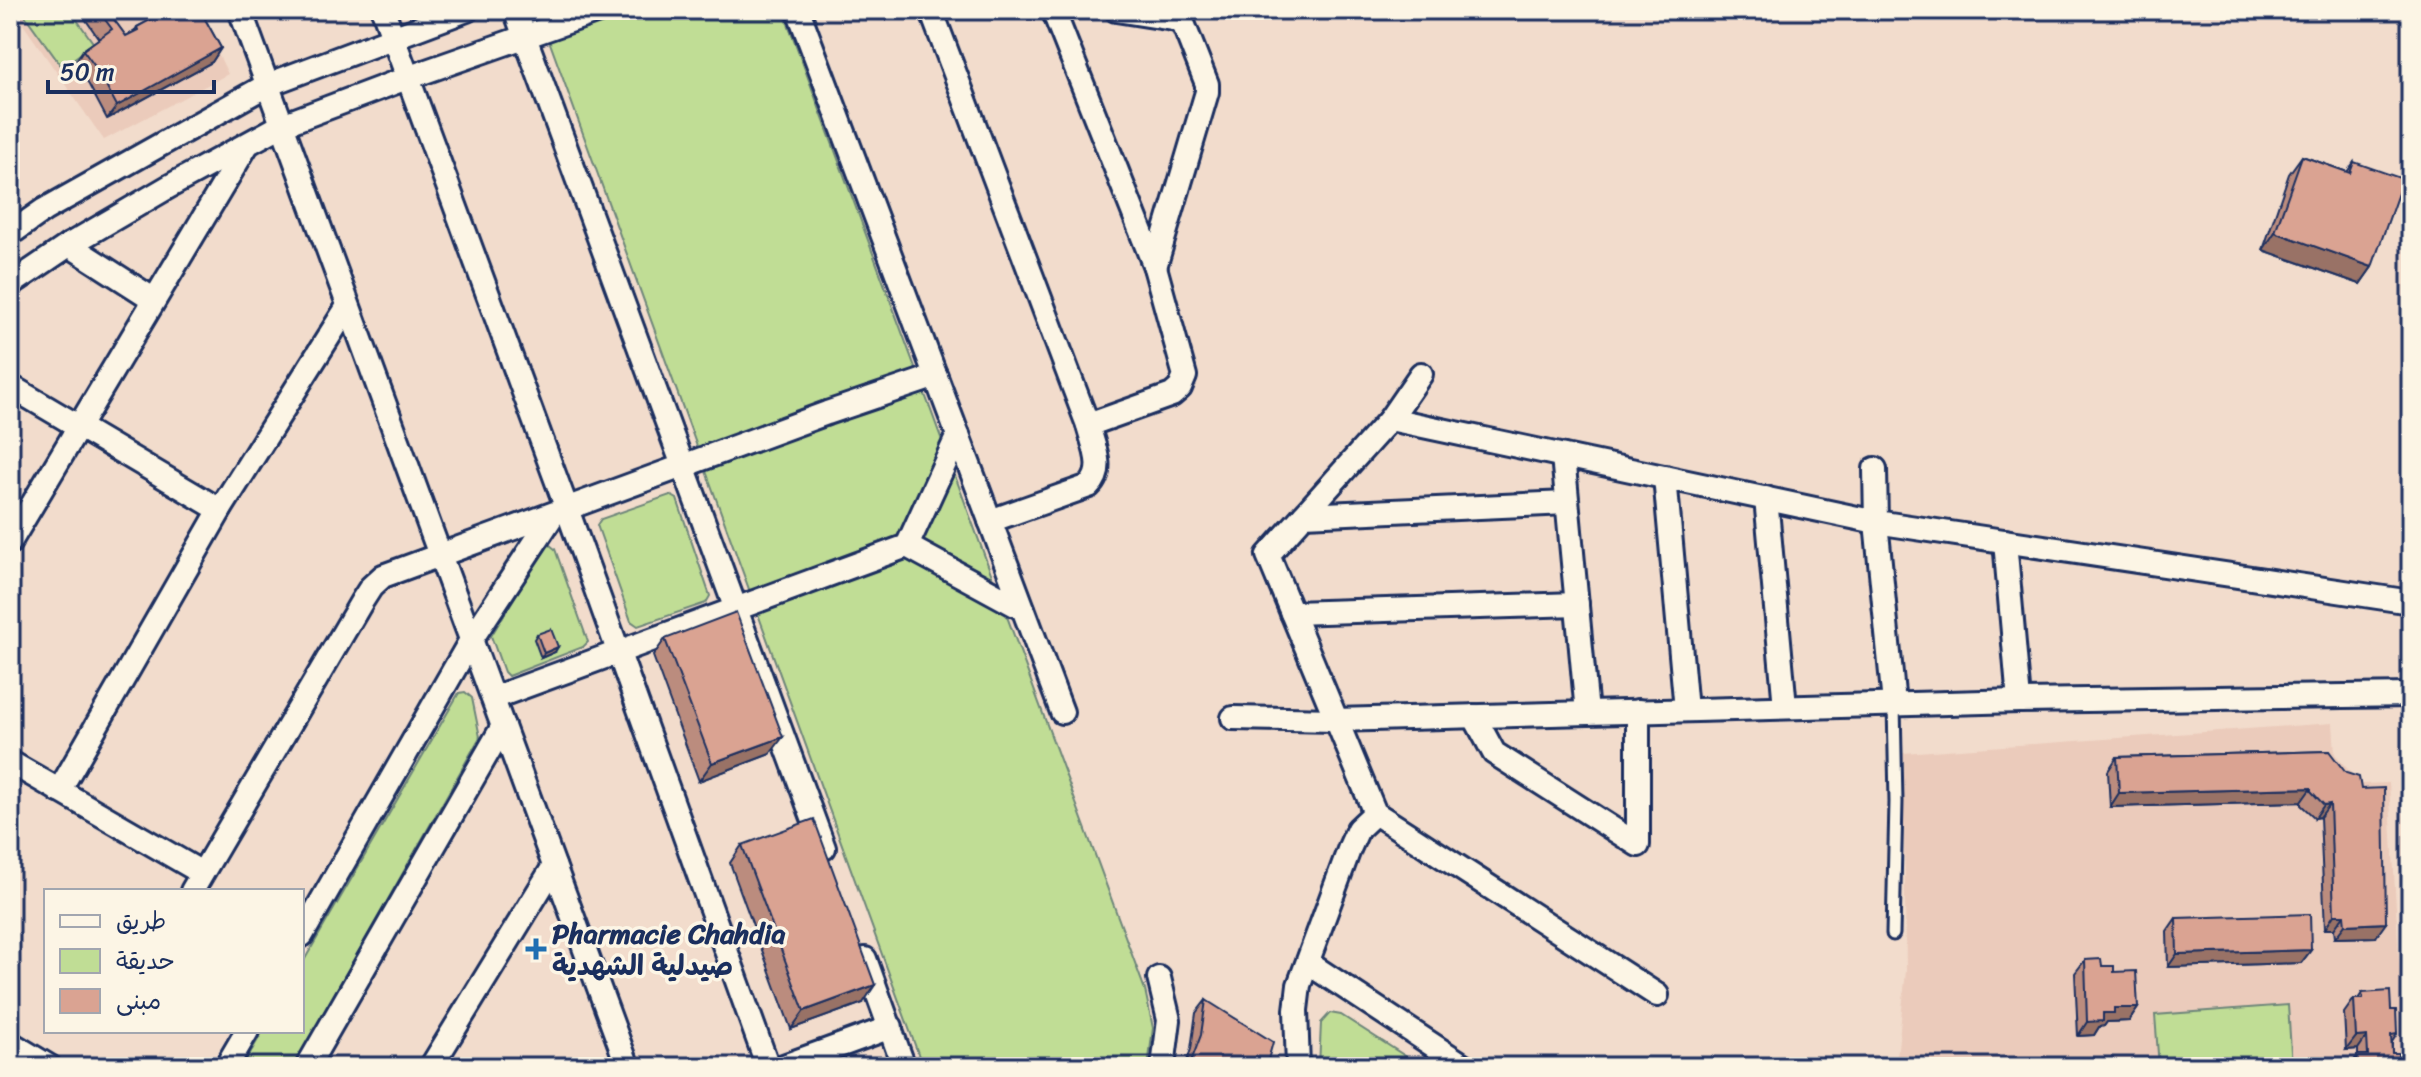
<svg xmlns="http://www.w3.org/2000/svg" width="2421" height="1077" viewBox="0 0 2421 1077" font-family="Sriracha,'Playpen Sans Arabic',sans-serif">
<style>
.built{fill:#ebcbbb}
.green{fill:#c0dd95;stroke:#6e867a;stroke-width:2}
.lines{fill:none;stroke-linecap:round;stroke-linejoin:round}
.service-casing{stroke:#1b2f5e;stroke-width:17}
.minor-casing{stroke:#1b2f5e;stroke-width:28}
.service{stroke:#fcf5e5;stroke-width:11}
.minor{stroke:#fcf5e5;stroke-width:22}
.wall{fill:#bb8c7e;stroke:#1b2f5e;stroke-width:2}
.shaded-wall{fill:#997266;stroke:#1b2f5e;stroke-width:2}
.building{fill:#daa392;stroke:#1b2f5e;stroke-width:2}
.poi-dot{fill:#1f6fb2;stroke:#fcf5e5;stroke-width:3}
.labels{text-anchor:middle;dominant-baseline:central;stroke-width:7;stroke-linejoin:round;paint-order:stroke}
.poi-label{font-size:28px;font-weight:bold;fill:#1b2f5e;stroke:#fcf5e5;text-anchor:start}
</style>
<rect width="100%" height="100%" fill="#f2dccc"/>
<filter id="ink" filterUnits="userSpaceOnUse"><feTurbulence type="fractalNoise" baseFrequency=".0125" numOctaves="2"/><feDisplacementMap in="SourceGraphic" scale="16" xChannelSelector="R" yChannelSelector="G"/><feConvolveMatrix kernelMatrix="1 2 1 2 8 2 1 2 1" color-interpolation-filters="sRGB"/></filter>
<g filter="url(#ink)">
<g class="built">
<path d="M 13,10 L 197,10 L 228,74 L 104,140 Z"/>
<path d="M 2333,723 L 2335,754 L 2360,784 L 2389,783 L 2405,1067 L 1896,1067 L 1906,971 L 1903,753 Z"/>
</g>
<g class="green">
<path d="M 21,10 L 70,10 L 94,44 L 62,67 Z"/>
<path d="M 538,10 L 783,10 L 1145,990 L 1153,1028 L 1148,1067 L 923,1067 Z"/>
<path d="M 670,495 L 677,499 L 710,596 L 706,603 L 638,626 L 631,621 L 597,525 L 601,519 Z"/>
<path d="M 550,545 L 555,549 L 588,642 L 583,647 L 508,676 L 504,672 L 491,636 L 545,548 Z"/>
<path d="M 465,692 L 472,698 L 480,737 L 293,1067 L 242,1067 L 263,1031 L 302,1031 L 302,964 L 456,698 L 459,693 Z"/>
<path d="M 2288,1005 L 2292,1067 L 2159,1067 L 2155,1015 Z"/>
<path d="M 1330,1013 L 1341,1015 L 1416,1063 L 1415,1067 L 1319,1067 L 1321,1023 Z"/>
</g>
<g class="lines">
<defs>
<path id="service" d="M 1893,934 L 1896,802 L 1894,704"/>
<g id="minor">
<path d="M 240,10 L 628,1067"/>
<path d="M 383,10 L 567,509 L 768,1067"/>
<path d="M 515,10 L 824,848"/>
<path d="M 798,10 L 1062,712"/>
<path d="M 931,10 L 1088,425 C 1093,445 1106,470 1089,486 L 990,521"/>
<path d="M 1053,10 L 1155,267 L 1185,376 L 1180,388 L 1172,395 L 1088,425"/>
<path d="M 1116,10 L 1173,19 L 1183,23 L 1207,84 L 1207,92 L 1155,267"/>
<path d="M 10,234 L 44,210 L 267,85 L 467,10"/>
<path d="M 69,245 L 153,299"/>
<path d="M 10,285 L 69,245 L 170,186 L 282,125 L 407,78 L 601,10"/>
<path d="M 1421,374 L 1390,419 L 1268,555 L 1375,813 L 1657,995"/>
<path d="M 10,386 L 220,510"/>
<path d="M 1390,419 L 1876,522 L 2411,602"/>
<path d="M 1563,456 L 1587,713"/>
<path d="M 1875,469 L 1876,522 L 1894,704"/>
<path d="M 1665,477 L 1686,710"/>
<path d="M 1766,498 L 1785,707"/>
<path d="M 1304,515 L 1567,503"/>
<path d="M 2005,541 L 2019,701"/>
<path d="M 10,542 L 247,145"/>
<path d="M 907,546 L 1023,609"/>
<path d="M 1292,613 L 1577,604"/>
<path d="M 493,698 L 907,546 L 958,435"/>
<path d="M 1474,716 L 1494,753 L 1638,845 L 1638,711"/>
<path d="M 1233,718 L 1336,720 L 2019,701 L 2411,695"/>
<path d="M 10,762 L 202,873"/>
<path d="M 59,791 L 220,510 L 348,306"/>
<path d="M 192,891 L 362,601 L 371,587 L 383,576 L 827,413 L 936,376"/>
<path d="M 302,935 L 471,640 L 553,515"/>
<path d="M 865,959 L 904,1067"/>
<path d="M 1308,963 L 1466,1067"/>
<path d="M 1159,978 L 1169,1020 L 1163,1067"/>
<path d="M 10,1043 L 50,1067"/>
<path d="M 226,1067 L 247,1031"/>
<path d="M 307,1067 L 503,726"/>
<path d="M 431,1067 L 554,866"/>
<path d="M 781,1067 L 891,1027"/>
<path d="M 1298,1067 L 1296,1010 L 1299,985 L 1350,847 L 1358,829 L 1375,813"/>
</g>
</defs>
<use href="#service" class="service-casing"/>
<use href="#minor" class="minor-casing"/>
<use href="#service" class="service"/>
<use href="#minor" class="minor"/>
</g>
<g class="wall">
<path d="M 79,10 L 123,10 L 113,14 L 111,11 L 108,12 L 126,36 L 134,32 L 137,27 L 151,20 L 147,10 L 200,10 L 221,48 L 212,62 L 107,119 L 89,85 L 74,64 L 83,50 L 99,39 Z"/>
<path d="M 2302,156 L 2347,172 L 2354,162 L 2372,267 L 2360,284 L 2263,250 L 2289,174 Z"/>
<path d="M 537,634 L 555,652 L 541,658 L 534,639 Z"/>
<path d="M 665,639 L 770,754 L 699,781 L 653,656 Z"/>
<path d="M 2329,751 L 2376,937 L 2335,938 L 2334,929 L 2325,929 L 2320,817 L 2315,818 L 2301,805 L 2301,802 L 2110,807 L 2108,771 L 2117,757 Z"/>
<path d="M 742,845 L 863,1003 L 791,1029 L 730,863 Z"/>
<path d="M 2176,918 L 2311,950 L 2301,963 L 2168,967 L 2167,931 Z"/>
<path d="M 2085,960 L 2114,972 L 2138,1008 L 2129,1021 L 2107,1022 L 2104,1026 L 2099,1027 L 2094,1035 L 2078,1036 L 2075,973 Z"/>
<path d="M 2362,993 L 2391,1010 L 2397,1034 L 2392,1042 L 2392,1053 L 2399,1067 L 2349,1067 L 2358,1055 L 2358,1049 L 2346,1050 L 2344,1013 L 2354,999 L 2358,999 Z"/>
<path d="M 1206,1000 L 1266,1067 L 1185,1067 L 1191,1049 L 1196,1013 Z"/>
</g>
<g class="shaded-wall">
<path d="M 221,48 L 212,62 L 107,119 L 117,106 Z"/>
<path d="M 2275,232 L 2372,267 L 2360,284 L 2263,250 Z"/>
<path d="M 558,647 L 555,652 L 541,658 L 544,653 Z"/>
<path d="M 783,737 L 770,754 L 699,781 L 712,763 Z"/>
<path d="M 2311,788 L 2301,802 L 2110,807 L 2119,793 Z"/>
<path d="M 2330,804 L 2320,817 L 2315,818 L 2324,805 Z"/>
<path d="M 2334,915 L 2344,915 L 2334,929 L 2325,929 Z"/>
<path d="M 2386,923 L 2376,937 L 2335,938 L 2345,925 Z"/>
<path d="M 2311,950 L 2301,963 L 2168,967 L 2177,954 Z"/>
<path d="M 875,985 L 863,1003 L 791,1029 L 804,1011 Z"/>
<path d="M 2114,1008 L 2138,1008 L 2129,1021 L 2107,1022 L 2104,1026 L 2099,1027 L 2094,1035 L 2078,1036 L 2087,1022 Z"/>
<path d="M 2367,1036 L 2358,1049 L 2346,1050 L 2356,1037 Z"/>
</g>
<g class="building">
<path d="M 98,10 L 107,10 L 126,36 L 138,30 L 137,27 L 163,13 L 162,10 L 200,10 L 221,48 L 117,106 L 99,72 L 83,50 L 112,29 Z"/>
<path d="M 2302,156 L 2350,173 L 2354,162 L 2403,179 L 2372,267 L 2275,232 Z"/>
<path d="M 736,612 L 783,737 L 712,763 L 665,639 Z"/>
<path d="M 551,629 L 558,647 L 544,653 L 537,634 Z"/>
<path d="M 2329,751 L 2346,773 L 2359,777 L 2361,789 L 2384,788 L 2386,923 L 2345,925 L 2344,915 L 2334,915 L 2330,804 L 2324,805 L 2311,791 L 2311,788 L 2119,793 L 2117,757 Z"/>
<path d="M 814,819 L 875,985 L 804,1011 L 742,845 Z"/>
<path d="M 2310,914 L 2311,950 L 2177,954 L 2176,918 Z"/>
<path d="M 2101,959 L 2102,966 L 2114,966 L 2114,972 L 2136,971 L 2138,1008 L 2114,1008 L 2114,1013 L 2103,1013 L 2103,1021 L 2087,1022 L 2085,960 Z"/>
<path d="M 2390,991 L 2391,1010 L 2396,1010 L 2397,1034 L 2391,1035 L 2392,1053 L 2398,1053 L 2399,1067 L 2358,1067 L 2357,1055 L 2368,1055 L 2367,1036 L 2356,1037 L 2354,999 L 2363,999 L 2362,993 Z"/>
<path d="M 1206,1000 L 1273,1042 L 1266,1067 L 1229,1067 L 1226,1065 L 1225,1067 L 1189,1067 L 1201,1035 Z"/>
</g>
</g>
<path class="poi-dot" d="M532 937h8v8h8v8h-8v8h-8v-8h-8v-8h8z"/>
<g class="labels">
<g class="poi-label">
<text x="552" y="933">Pharmacie Chahdia<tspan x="552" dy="32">صيدلية الشهدية</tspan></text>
</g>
</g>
<rect width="2421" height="1077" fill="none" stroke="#fcf5e5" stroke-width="40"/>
<rect x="20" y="20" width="2381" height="1037" fill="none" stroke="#1b2f5e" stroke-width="3" filter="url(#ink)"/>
<rect x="44" y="889" width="260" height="144" fill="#fcf5e5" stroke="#a2a6af" stroke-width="2"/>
<rect x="60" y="915" width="40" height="12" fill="#fcf5e5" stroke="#a2a6af" stroke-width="2"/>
<text x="116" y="929" font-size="24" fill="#1b2f5e">طريق</text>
<rect x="60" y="949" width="40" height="24" fill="#c0dd95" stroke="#a2a6af" stroke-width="2"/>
<text x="116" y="969" font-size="24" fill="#1b2f5e">حديقة</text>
<rect x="60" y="989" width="40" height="24" fill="#daa392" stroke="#a2a6af" stroke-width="2"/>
<text x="116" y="1009" font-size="24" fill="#1b2f5e">مبنى</text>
<path d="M48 80v12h166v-12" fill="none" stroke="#1b2f5e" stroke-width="4"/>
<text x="60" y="80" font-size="24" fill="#1b2f5e" stroke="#fcf5e5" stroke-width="6" paint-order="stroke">50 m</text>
</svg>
